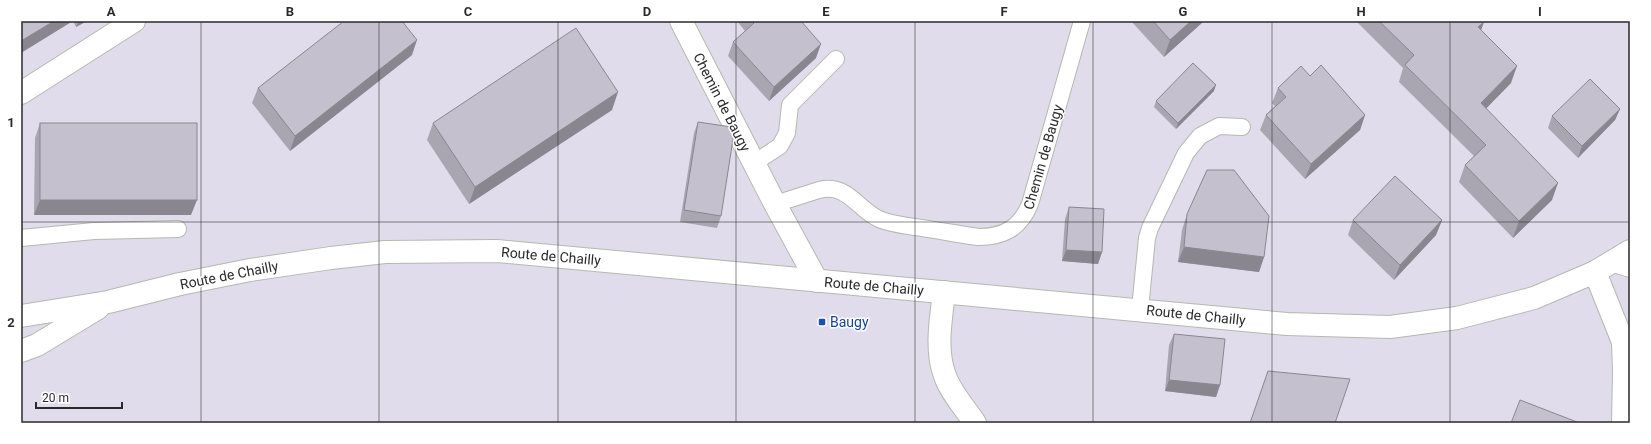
<svg xmlns="http://www.w3.org/2000/svg" width="1651" height="444" viewBox="0 0 1651 444" font-family="Roboto,sans-serif">
<style>
.lines{fill:none;stroke-linecap:round;stroke-linejoin:round}
.service-casing{stroke:#b2baac;stroke-width:18}
.minor-casing{stroke:#b2baac;stroke-width:24}
.secondary-casing{stroke:#b2baac;stroke-width:24}
.service{stroke:#fff;stroke-width:16}
.minor{stroke:#fff;stroke-width:22}
.secondary{stroke:#fff;stroke-width:22}
.wall{fill:#a9a5b1}
.shaded-wall{fill:#8a8690}
.building{fill:#c5c0ce;stroke:#8a8690}
.grid{fill:none;stroke:#2a2a2a;stroke-width:1;stroke-opacity:0.55}
.transit-dot{fill:#1a4fb4;stroke:#fff;stroke-width:1.5}
.labels{text-anchor:middle;dominant-baseline:central;stroke-width:3;stroke-linejoin:round;paint-order:stroke}
.street-label{font-size:14px;fill:#2a2a2a;stroke:#fff}
.transit-label{font-size:14px;fill:#164399;stroke:#fff;text-anchor:start}
.neatline{fill:none;stroke:#2a2a2a;stroke-width:1.5}
.grid-label{font-size:13px;text-anchor:middle;font-weight:bold;fill:#2a2a2a}
</style>
<rect width="100%" height="100%" fill="#e1dcec"/>
<g class="lines">
<defs>
<g id="service">
<path d="M 754,163 L 780,146 L 787,133 L 790,105 L 836,59"/>
<path d="M 775,204 L 819,190 C 848,183 857,209 879,219 C 890,224 903,225 915,227 C 936,230 957,234 978,237 C 1004,237 1020,228 1030,204 L 1082,21"/>
<path d="M 21,238 L 94,231 L 178,229"/>
<path d="M 1611,263 L 1630,269"/>
<path d="M 1140,309 L 1147,238 L 1150,228 L 1186,153 L 1200,136 L 1219,126 L 1242,127"/>
</g>
<g id="minor">
<path d="M 681,21 L 775,204 L 817,281"/>
<path d="M 21,93 L 134,21"/>
<path d="M 1595,272 L 1623,342 L 1624,372 L 1623,423"/>
<path d="M 944,292 C 941,319 935,350 945,376 C 951,393 965,408 975,423"/>
</g>
<g id="secondary">
<path d="M 21,316 L 108,302 L 180,284 L 250,270 L 331,258 L 385,252 L 497,251 L 1287,324 L 1390,327 L 1457,318 L 1534,298 L 1595,272 L 1630,251"/>
<path d="M 21,351 L 37,345 L 98,308"/>
</g>
</defs>
<use href="#service" class="service-casing"/>
<use href="#minor" class="minor-casing"/>
<use href="#secondary" class="secondary-casing"/>
<use href="#service" class="service"/>
<use href="#minor" class="minor"/>
<use href="#secondary" class="secondary"/>
</g>
<g class="wall">
<path d="M 21,21 L 87,21 L 76,27 L 73,21 Z"/>
<path d="M 737,21 L 801,21 L 816,58 L 769,101 L 728,56 L 733,42 L 745,31 Z"/>
<path d="M 1131,21 L 1204,21 L 1164,57 Z"/>
<path d="M 1356,21 L 1484,21 L 1481,30 L 1511,83 L 1486,108 L 1552,200 L 1513,238 L 1459,182 L 1465,165 L 1474,156 L 1399,82 L 1403,68 Z"/>
<path d="M 412,55 L 290,151 L 252,103 L 258,88 Z"/>
<path d="M 1310,76 L 1365,115 L 1360,130 L 1305,179 L 1260,130 L 1266,115 L 1275,106 L 1272,103 L 1278,88 Z"/>
<path d="M 1214,91 L 1176,129 L 1154,107 L 1156,101 Z"/>
<path d="M 1620,109 L 1615,120 L 1578,158 L 1548,128 L 1552,116 Z"/>
<path d="M 612,110 L 469,204 L 427,140 L 433,123 Z"/>
<path d="M 698,122 L 721,216 L 717,228 L 680,222 L 694,133 Z"/>
<path d="M 40,123 L 191,215 L 34,215 L 35,138 Z"/>
<path d="M 1069,207 L 1102,252 L 1098,264 L 1062,261 L 1065,219 Z"/>
<path d="M 1187,214 L 1264,257 L 1259,272 L 1178,262 L 1182,230 Z"/>
<path d="M 1353,220 L 1442,220 L 1436,235 L 1394,280 L 1348,235 Z"/>
<path d="M 1174,334 L 1220,385 L 1216,397 L 1165,391 L 1169,345 Z"/>
</g>
<g class="shaded-wall">
<path d="M 54,21 L 73,21 L 21,53 L 21,41 Z"/>
<path d="M 79,21 L 87,21 L 76,27 Z"/>
<path d="M 1191,21 L 1204,21 L 1164,57 L 1170,40 Z"/>
<path d="M 1484,22 L 1478,39 L 1478,27 Z"/>
<path d="M 417,40 L 412,55 L 290,151 L 295,136 Z"/>
<path d="M 821,44 L 816,58 L 769,101 L 774,87 Z"/>
<path d="M 1517,66 L 1511,83 L 1475,120 L 1481,103 Z"/>
<path d="M 1216,85 L 1214,91 L 1176,129 L 1178,123 Z"/>
<path d="M 618,92 L 612,110 L 469,204 L 475,187 Z"/>
<path d="M 1620,109 L 1615,120 L 1578,158 L 1582,146 Z"/>
<path d="M 1365,115 L 1360,130 L 1305,179 L 1311,164 Z"/>
<path d="M 1558,183 L 1552,200 L 1513,238 L 1519,221 Z"/>
<path d="M 40,200 L 197,200 L 191,215 L 34,215 Z"/>
<path d="M 1442,220 L 1436,235 L 1394,280 L 1400,265 Z"/>
<path d="M 1184,247 L 1264,257 L 1259,272 L 1178,262 Z"/>
<path d="M 1066,250 L 1102,252 L 1098,264 L 1062,261 Z"/>
<path d="M 1169,380 L 1220,385 L 1216,397 L 1165,391 Z"/>
</g>
<g class="building">
<path d="M 21,21 L 54,21 L 21,41 Z"/>
<path d="M 344,21 L 402,21 L 417,40 L 295,136 L 258,88 Z"/>
<path d="M 753,21 L 801,21 L 821,44 L 774,87 L 733,42 L 754,23 Z"/>
<path d="M 1153,21 L 1191,21 L 1170,40 Z"/>
<path d="M 1379,21 L 1484,21 L 1484,22 L 1478,27 L 1517,66 L 1481,103 L 1558,183 L 1519,221 L 1465,165 L 1486,145 L 1405,65 L 1414,55 Z"/>
<path d="M 576,28 L 618,92 L 475,187 L 433,123 Z"/>
<path d="M 1193,63 L 1216,85 L 1178,123 L 1156,101 Z"/>
<path d="M 1321,65 L 1365,115 L 1311,164 L 1266,115 L 1286,97 L 1278,88 L 1301,66 L 1310,76 Z"/>
<path d="M 1590,79 L 1620,109 L 1582,146 L 1552,116 Z"/>
<path d="M 698,122 L 732,127 L 734,133 L 721,216 L 684,210 Z"/>
<rect x="40" y="123" width="157" height="77"/>
<path d="M 1207,170 L 1234,170 L 1269,216 L 1264,257 L 1184,247 L 1187,214 Z"/>
<path d="M 1395,176 L 1442,220 L 1400,265 L 1353,220 Z"/>
<path d="M 1069,207 L 1104,209 L 1102,252 L 1066,250 Z"/>
<path d="M 1174,334 L 1225,339 L 1220,385 L 1169,380 Z"/>
<path d="M 1268,371 L 1350,379 L 1335,423 L 1250,423 Z"/>
<path d="M 1520,400 L 1577,422 L 1577,423 L 1511,423 Z"/>
</g>
<path class="grid" d="M 201,21 L 201,423M 379,21 L 379,423M 558,21 L 558,423M 736,21 L 736,423M 915,21 L 915,423M 1093,21 L 1093,423M 1272,21 L 1272,423M 1450,21 L 1450,423M 21,222 L 1630,222"/>
<rect class="transit-dot" x="818" y="318" width="8" height="8" rx="2"/>
<g class="labels">
<g class="street-label">
<text transform="translate(722 102) rotate(63)">Chemin de Baugy</text>
<text transform="translate(1043 157) rotate(-74)">Chemin de Baugy</text>
<text transform="translate(551 256) rotate(5)">Route de Chailly</text>
<text transform="translate(229 275) rotate(-11)">Route de Chailly</text>
<text transform="translate(874 286) rotate(5)">Route de Chailly</text>
<text transform="translate(1196 315) rotate(6)">Route de Chailly</text>
</g>
<g class="transit-label">
<text x="830" y="322">Baugy</text>
</g>
</g>
<rect width="1651" height="444" fill="none" stroke="#ffffff" stroke-width="44"/>
<path d="M36 402v6h86v-6" fill="none" stroke="#2a2a2a" stroke-width="2"/>
<text x="42" y="402" font-size="12" fill="#2a2a2a" stroke="#ffffff" stroke-width="3" paint-order="stroke">20 m</text>
<rect x="22" y="22" width="1607" height="400" class="neatline"/>
<g class="grid-label">
<text x="111" y="16">A</text>
<text x="290" y="16">B</text>
<text x="468" y="16">C</text>
<text x="647" y="16">D</text>
<text x="826" y="16">E</text>
<text x="1004" y="16">F</text>
<text x="1183" y="16">G</text>
<text x="1361" y="16">H</text>
<text x="1540" y="16">I</text>
<text x="11" y="127">1</text>
<text x="11" y="327">2</text>
</g>
</svg>
